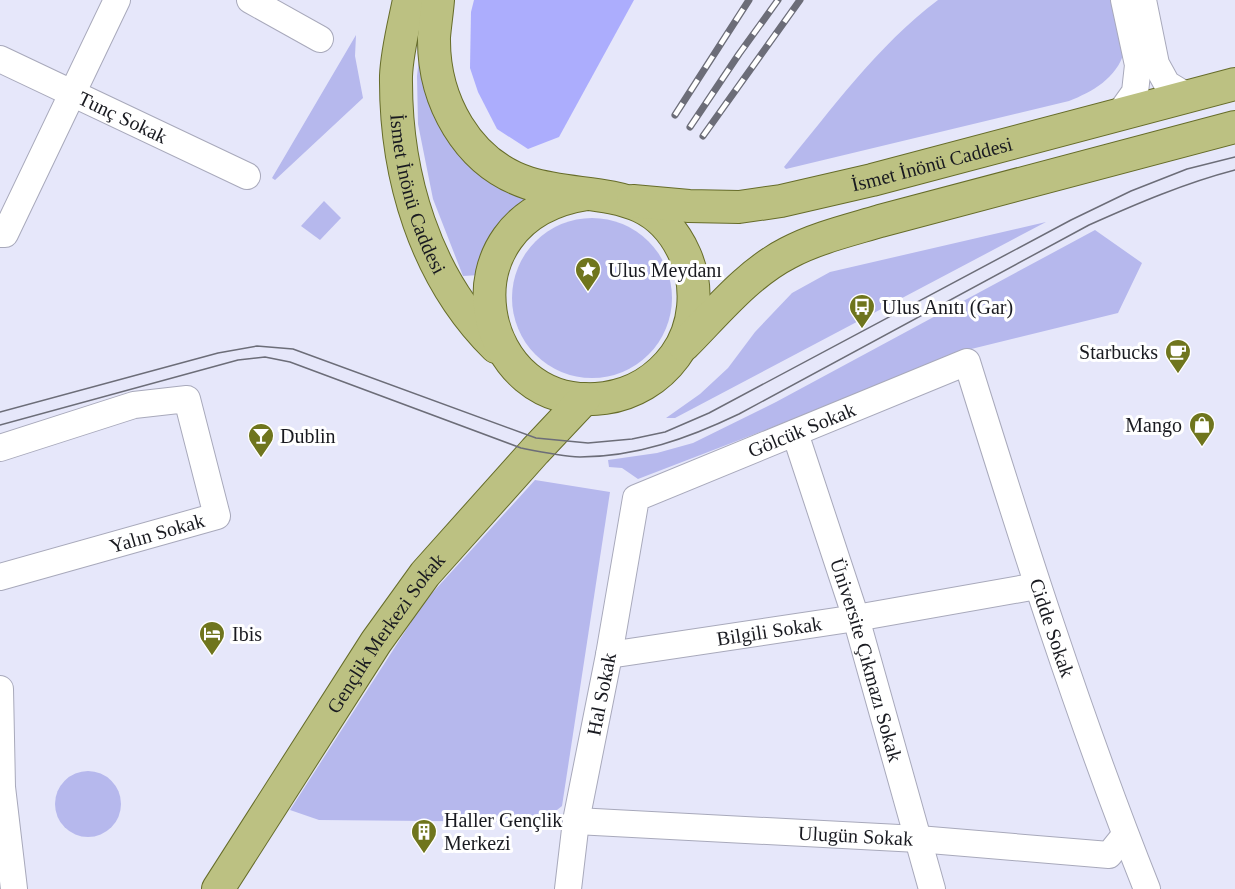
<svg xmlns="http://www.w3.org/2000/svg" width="1235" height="889" viewBox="0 0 1235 889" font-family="Georgia,serif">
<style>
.green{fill:#b6b8ed}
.forest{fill:#acadfd}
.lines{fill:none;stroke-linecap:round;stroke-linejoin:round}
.minor-casing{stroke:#a8a9bb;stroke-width:28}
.major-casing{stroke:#666c29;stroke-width:34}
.minor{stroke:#fff;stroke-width:26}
.major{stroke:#bcc182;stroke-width:32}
.tram{stroke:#6c6d78;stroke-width:1.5}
.rail-casing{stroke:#6c6d78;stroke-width:7}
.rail{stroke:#fff;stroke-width:4.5;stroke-dasharray:14;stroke-linecap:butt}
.labels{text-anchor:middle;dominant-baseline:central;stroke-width:6;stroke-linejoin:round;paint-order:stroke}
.street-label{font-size:20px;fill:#191a20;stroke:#fff}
.poi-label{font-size:20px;fill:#191a20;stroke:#fff;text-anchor:start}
</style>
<rect width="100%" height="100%" fill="#e6e7fa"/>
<g class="green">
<path d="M 938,0 L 1112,0 L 1124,52 C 1117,78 1092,92 1069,101 L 786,169 L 784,167 C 832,109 877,46 938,0 Z"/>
<path d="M 423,24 L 447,126 L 468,164 L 503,185 L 525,194 L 529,204 L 480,275 L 463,276 L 433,199 L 418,124 L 417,76 Z"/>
<path d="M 356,35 L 355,56 L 363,98 L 275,180 L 272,178 Z"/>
<path d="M 324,201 L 341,218 L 320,240 L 301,226 Z"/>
<circle cx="592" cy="298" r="80"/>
<path d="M 1046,222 L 675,418 L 666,418 L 700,394 L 728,368 L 755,332 L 792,293 L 830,272 Z"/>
<path d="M 1095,230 L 1142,263 L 1118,313 L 959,352 L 773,427 L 638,479 L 622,468 L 609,467 L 608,460 L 657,453 L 693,443 L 776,402 Z"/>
<path d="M 535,480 L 610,492 L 562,806 L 542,822 L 319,820 L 290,810 L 424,602 Z"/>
<circle cx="88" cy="804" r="33"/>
</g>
<path class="forest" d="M 474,0 L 634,0 L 559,137 L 528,149 L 497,129 L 478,92 L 470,68 L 471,12 Z"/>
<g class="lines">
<defs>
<g id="minor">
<path d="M 250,0 L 320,39"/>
<path d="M 1143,0 L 1156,64 L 1167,84 L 1187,96"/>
<path id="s1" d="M 0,59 L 247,176"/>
<path d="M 1120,113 L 1135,92 L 1138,65 L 1124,0"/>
<path d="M 0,234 L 5,234 L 117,0"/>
<path id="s2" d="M 795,433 L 856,618 L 932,889"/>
<path d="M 0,448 L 134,405 L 187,399 L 217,516 L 0,577"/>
<path id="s3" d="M 609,655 L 856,618 L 1037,586"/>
<path d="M 0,689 L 2,787 L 14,889"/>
<path id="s4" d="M 576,821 L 918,839 L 1109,855 L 1125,835"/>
<path id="s5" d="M 568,889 L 576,821 L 609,655 L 636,498 L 967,362 C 1022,539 1078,716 1147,889"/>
</g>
<g id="major">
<path id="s6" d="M 409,0 C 404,25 397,51 396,76 C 395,175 425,277 496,347"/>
<path d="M 438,0 C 437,12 435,25 434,37 C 433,100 467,163 528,183 C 589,202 653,182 685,255 C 699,287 696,327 675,356 C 658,379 633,394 605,398 C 476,417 435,217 587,194"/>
<path id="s7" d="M 633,201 L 689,206 L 739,207 L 781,201 L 872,180 L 1235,84"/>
<path d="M 684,345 C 716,313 747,274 788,253 C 816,238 850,230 880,221 L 1235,127"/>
<path id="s8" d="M 218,889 L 376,642 L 425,574 L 535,451 L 584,399"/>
</g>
</defs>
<use href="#minor" class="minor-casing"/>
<use href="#major" class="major-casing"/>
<use href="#minor" class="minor"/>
<use href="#major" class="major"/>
<g class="tram">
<path d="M 0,412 L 218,353 L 257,346 L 293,349 L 536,438 L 588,443 L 632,439 L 665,432 L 709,413 L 1071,220 L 1131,191 L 1187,169 L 1235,157"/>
<path d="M 0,425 L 238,360 L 265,357 L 290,362 L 521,448 C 541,452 560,456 580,457 C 636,457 689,438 739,414 L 1089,225 C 1136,204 1185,183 1235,170"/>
</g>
<defs>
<g id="rail">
<path d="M 675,115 L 749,0"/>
<path d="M 690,127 L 739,54 L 778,0"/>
<path d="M 703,136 L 800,0"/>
</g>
</defs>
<use href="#rail" class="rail-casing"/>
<use href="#rail" class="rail"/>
</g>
<defs>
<symbol id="sight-pin" viewBox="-11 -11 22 30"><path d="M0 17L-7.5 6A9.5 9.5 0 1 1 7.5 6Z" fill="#6f751d" stroke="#fff"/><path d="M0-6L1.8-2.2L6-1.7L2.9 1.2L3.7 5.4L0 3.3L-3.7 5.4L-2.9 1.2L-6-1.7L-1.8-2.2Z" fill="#fff"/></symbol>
<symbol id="bus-pin" viewBox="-11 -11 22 30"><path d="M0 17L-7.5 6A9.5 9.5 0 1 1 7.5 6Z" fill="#6f751d" stroke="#fff"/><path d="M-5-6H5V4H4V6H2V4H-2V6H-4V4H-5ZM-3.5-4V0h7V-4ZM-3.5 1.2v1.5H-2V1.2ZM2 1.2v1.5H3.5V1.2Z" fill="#fff"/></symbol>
<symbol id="cafe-pin" viewBox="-11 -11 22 30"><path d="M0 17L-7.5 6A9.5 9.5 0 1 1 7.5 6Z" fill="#6f751d" stroke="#fff"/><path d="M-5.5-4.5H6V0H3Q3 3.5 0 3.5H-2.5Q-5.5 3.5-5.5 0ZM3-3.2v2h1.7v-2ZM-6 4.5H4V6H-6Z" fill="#fff"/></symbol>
<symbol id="shop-pin" viewBox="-11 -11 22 30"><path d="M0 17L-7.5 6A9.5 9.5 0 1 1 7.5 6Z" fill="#6f751d" stroke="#fff"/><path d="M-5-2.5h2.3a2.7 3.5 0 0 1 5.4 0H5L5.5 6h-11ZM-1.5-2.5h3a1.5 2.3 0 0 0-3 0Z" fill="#fff"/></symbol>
<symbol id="bar-pin" viewBox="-11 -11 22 30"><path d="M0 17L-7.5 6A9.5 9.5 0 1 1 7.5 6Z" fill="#6f751d" stroke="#fff"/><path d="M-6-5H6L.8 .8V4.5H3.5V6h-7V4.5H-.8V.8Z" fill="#fff"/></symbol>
<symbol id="hotel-pin" viewBox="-11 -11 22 30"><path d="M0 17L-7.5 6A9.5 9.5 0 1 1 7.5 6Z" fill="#6f751d" stroke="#fff"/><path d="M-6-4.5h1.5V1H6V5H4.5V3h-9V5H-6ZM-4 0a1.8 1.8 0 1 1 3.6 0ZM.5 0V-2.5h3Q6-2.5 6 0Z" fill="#fff"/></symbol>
<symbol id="building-pin" viewBox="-11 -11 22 30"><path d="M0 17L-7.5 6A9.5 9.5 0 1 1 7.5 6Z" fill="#6f751d" stroke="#fff"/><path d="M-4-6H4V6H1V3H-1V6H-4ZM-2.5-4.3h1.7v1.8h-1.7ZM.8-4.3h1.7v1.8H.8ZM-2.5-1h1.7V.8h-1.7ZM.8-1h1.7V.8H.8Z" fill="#fff"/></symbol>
</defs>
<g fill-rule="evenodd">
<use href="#sight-pin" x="573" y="255" width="30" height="40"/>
<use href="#bus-pin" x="847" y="292" width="30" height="40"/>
<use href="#cafe-pin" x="1163" y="337" width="30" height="40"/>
<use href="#shop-pin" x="1187" y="410" width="30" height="40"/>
<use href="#bar-pin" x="246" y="421" width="30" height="40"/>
<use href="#hotel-pin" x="197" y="619" width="30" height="40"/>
<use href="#building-pin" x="409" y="817" width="30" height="40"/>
</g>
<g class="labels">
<g class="street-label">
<text stroke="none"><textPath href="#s1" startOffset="136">Tunç Sokak</textPath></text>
<text stroke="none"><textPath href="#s7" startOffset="304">İsmet İnönü Caddesi</textPath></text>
<text stroke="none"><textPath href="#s6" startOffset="198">İsmet İnönü Caddesi</textPath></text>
<text stroke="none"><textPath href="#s5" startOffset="576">Gölcük Sokak</textPath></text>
<text transform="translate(157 533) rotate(-16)">Yalın Sokak</text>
<text stroke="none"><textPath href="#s5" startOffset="1034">Cidde Sokak</textPath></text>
<text stroke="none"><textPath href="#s3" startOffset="162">Bilgili Sokak</textPath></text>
<text stroke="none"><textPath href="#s8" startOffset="306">Gençlik Merkezi Sokak</textPath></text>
<text stroke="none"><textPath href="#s2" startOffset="238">Üniversite Çıkmazı Sokak</textPath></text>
<text stroke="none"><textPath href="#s5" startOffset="198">Hal Sokak</textPath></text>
<text stroke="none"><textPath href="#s4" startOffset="280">Ulugün Sokak</textPath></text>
</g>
<g class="poi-label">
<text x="608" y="270">Ulus Meydanı</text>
<text x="882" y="307">Ulus Anıtı (Gar)</text>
<text x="1158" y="352" text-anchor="end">Starbucks</text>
<text x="1182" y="425" text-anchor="end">Mango</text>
<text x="280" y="436">Dublin</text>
<text x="232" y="634">Ibis</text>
<text x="444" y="820">Haller Gençlik<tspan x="444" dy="23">Merkezi</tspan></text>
</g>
</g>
</svg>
